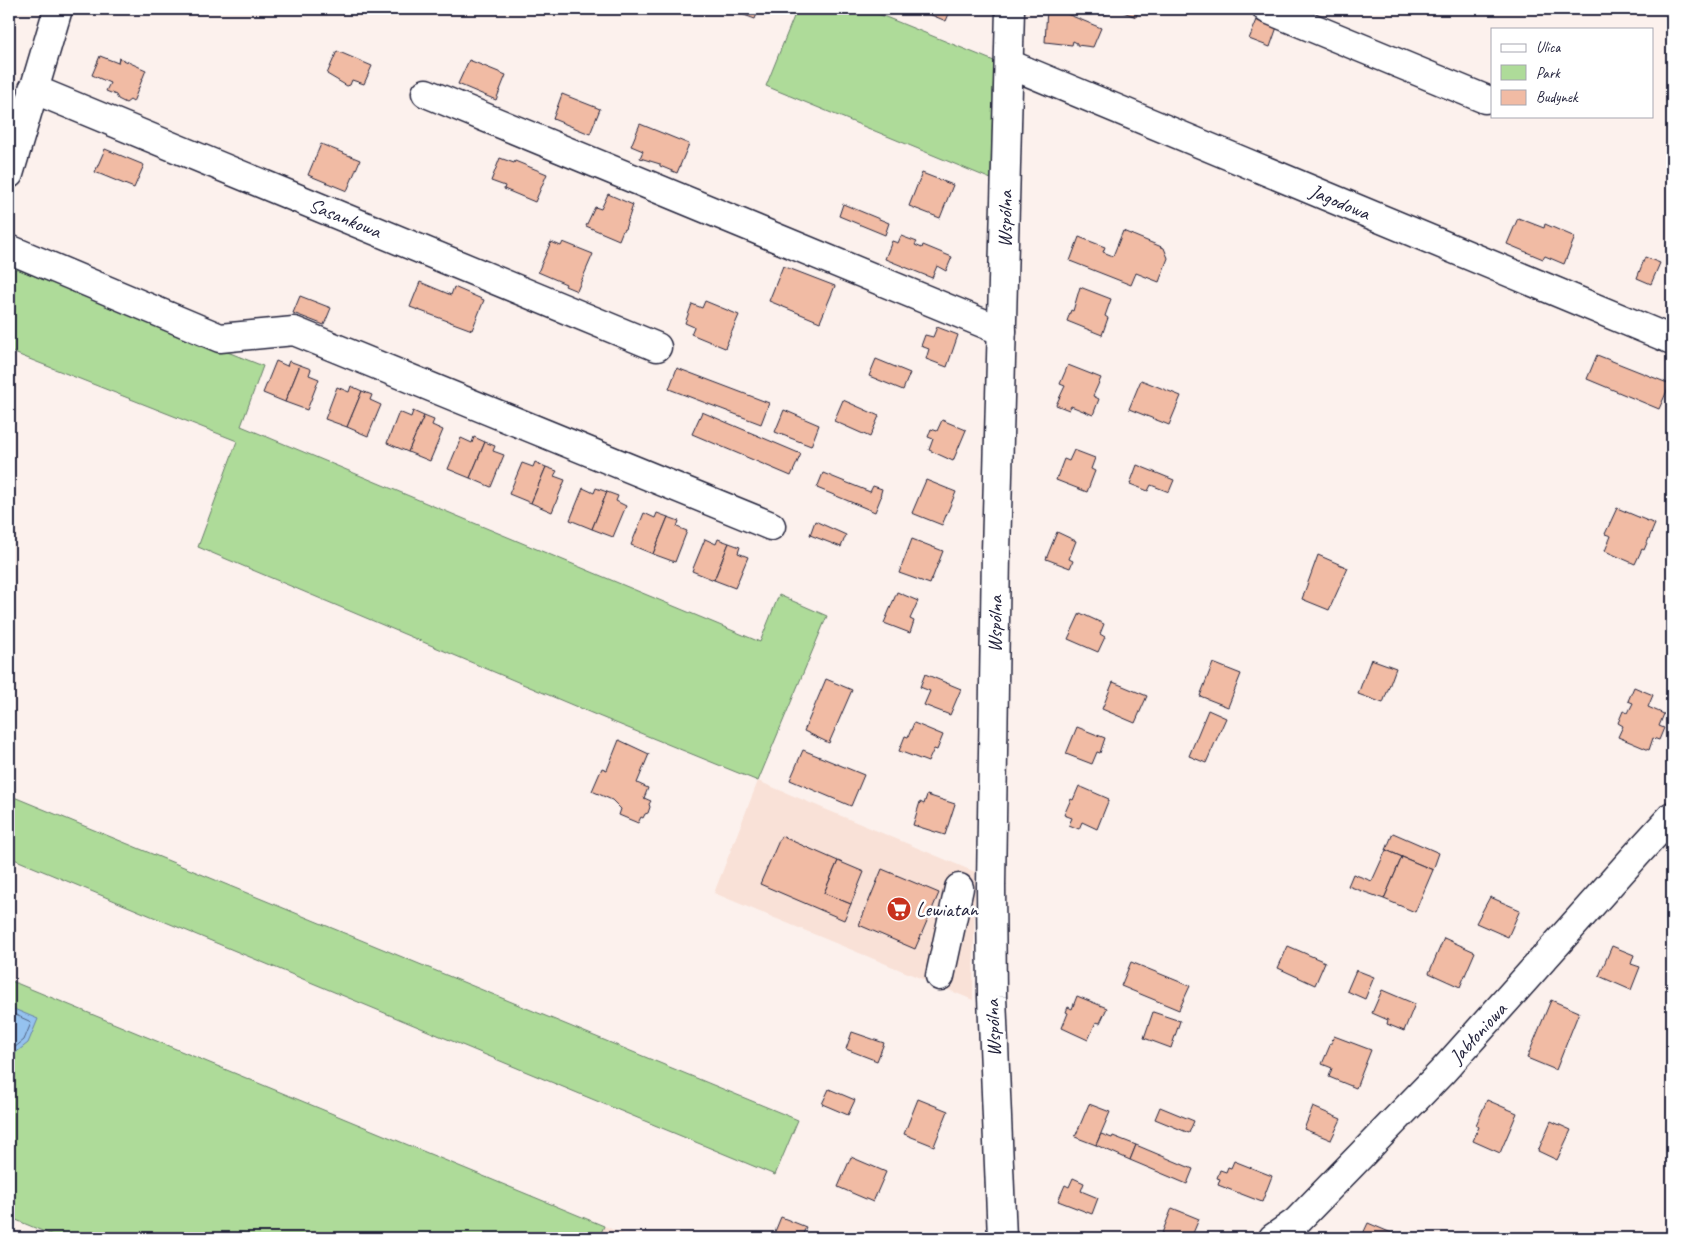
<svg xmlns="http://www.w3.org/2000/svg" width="1681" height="1247" viewBox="0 0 1681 1247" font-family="Caveat,sans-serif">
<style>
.built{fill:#f9e1d7}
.green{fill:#aedb99;stroke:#687e6a}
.water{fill:#95c2ef;stroke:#6782a7}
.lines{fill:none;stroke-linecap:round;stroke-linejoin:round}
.shore{stroke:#506283;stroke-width:1}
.building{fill:#f1bba4;stroke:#22223b}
.minor-casing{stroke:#22223b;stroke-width:31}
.minor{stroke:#fff;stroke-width:28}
.labels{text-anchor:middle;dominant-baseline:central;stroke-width:5;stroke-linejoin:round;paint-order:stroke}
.street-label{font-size:20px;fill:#22223b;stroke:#fff}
.poi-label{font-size:20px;fill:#22223b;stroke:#fff;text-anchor:start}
</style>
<rect width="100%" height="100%" fill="#fcf1ed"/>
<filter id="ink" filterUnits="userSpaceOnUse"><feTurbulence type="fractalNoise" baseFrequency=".02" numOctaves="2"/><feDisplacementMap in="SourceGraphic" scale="10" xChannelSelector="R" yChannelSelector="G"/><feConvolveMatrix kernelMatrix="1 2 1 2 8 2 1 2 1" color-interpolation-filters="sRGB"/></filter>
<g filter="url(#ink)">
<g class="built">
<path d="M 758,781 L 975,872 L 973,1000 L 714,893 Z"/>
<path d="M 604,1226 L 633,1238 L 599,1238 Z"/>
</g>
<g class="green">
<path d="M 797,9 L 866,9 L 994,61 L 991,179 L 766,86 Z"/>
<path d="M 9,266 L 263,366 L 241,426 L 760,642 L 779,595 L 827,616 L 758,781 L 596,715 L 198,547 L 237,441 L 9,351 Z"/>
<path d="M 9,795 L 798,1120 L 775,1175 L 9,857 Z"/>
<path d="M 9,980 L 604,1226 L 599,1238 L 59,1238 L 9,1217 Z"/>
</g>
<path class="water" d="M 9,1007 L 38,1019 L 28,1043 L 9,1058 Z"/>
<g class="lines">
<path class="shore" d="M 9,1012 L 29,1021 L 31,1023 L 24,1040 L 9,1052"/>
</g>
<g class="building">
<path d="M 728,9 L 759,9 L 755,19 Z"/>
<path d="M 917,9 L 951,9 L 946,21 Z"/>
<path d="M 1047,9 L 1055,9 L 1101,28 L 1093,47 L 1077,45 L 1077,43 L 1073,41 L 1072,45 L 1045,42 Z"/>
<path d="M 1095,9 L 1109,9 L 1107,14 Z"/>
<path d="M 1116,9 L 1139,9 L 1136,17 Z"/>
<path d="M 1257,20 L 1277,27 L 1270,47 L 1249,39 Z"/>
<path d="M 337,51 L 372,66 L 364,84 L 352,80 L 350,85 L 347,86 L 327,74 Z"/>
<path d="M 100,56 L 118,63 L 119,58 L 146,70 L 133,102 L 130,100 L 126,103 L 118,99 L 116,95 L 106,91 L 110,83 L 92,75 Z"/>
<path d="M 469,60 L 506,75 L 496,100 L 458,84 Z"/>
<path d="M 562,94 L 600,109 L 590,134 L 553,119 Z"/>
<path d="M 640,124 L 689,144 L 677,173 L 660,166 L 660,164 L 640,158 L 643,151 L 631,146 Z"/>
<path d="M 321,144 L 360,160 L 347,191 L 308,175 Z"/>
<path d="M 105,149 L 144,165 L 134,188 L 95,172 Z"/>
<path d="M 500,158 L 514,163 L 515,161 L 547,174 L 535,202 L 504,189 L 505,186 L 491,181 Z"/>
<path d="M 922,173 L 953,185 L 940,218 L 909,206 Z"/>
<path d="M 608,194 L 633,205 L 625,229 L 623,230 L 619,240 L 586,226 L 595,207 L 601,209 Z"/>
<path d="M 843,204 L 889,223 L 885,235 L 839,216 Z"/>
<path d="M 1518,218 L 1544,228 L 1545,224 L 1575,237 L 1564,264 L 1545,256 L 1543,259 L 1507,244 Z"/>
<path d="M 1123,231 L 1164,248 L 1168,258 L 1159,282 L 1136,273 L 1131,285 L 1070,261 L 1079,237 L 1105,247 L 1103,252 L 1113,256 Z"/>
<path d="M 901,236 L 917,242 L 915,245 L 922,248 L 923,245 L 952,257 L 946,271 L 937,266 L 932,278 L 885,259 L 892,241 L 898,243 Z"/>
<path d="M 551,242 L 561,246 L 563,242 L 593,254 L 577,291 L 565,286 L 566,284 L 538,272 Z"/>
<path d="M 1645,257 L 1660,263 L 1651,284 L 1637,278 Z"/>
<path d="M 783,266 L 835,286 L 820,322 L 769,301 Z"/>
<path d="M 420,282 L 451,295 L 454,287 L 484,300 L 472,330 L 410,307 Z"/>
<path d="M 1080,287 L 1111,299 L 1105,316 L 1108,318 L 1102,335 L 1067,321 L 1071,310 L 1073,311 Z"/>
<path d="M 300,296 L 331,308 L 324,325 L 293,313 Z"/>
<path d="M 705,301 L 739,315 L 725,348 L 691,334 L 694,327 L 685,323 L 692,304 L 702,308 Z"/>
<path d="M 937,327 L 958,335 L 947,367 L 926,359 L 929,349 L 921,346 L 925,335 L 933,337 Z"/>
<path d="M 1597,355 L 1670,384 L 1659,409 L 1587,379 Z"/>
<path d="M 876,359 L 910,373 L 903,390 L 869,376 Z"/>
<path d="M 276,361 L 287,366 L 289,361 L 300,365 L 285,402 L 263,393 Z"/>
<path d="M 300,365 L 311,369 L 309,375 L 319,379 L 307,410 L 285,402 Z"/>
<path d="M 1068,365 L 1101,378 L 1093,396 L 1099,399 L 1093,415 L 1071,406 L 1069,410 L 1056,405 L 1065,386 L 1060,384 Z"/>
<path d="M 677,368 L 769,403 L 761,424 L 669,389 Z"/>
<path d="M 1141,380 L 1181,396 L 1169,425 L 1129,409 Z"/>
<path d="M 351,386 L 362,391 L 347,427 L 325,419 L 337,387 L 349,392 Z"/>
<path d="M 362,391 L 372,395 L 370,400 L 381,405 L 368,436 L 347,427 Z"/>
<path d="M 843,400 L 879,416 L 870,437 L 834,421 Z"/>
<path d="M 784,410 L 819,425 L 811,446 L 775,432 Z"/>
<path d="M 413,411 L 424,416 L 408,452 L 387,443 L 399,412 L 411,417 Z"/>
<path d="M 702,412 L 801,454 L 791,476 L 692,434 Z"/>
<path d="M 424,416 L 434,420 L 432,425 L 443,430 L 430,461 L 408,452 Z"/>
<path d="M 942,420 L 966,430 L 953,461 L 929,450 L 933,439 L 928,437 L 931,429 L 937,431 Z"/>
<path d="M 474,437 L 485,442 L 470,478 L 448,469 L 461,438 L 472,443 Z"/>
<path d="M 485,442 L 495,446 L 493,451 L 504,455 L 491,487 L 470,478 Z"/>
<path d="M 1074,450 L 1095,458 L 1091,469 L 1095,471 L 1087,492 L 1056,480 L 1064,459 L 1069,461 Z"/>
<path d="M 535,462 L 546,467 L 531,503 L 509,494 L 522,463 L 533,467 Z"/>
<path d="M 1137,465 L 1174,480 L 1169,492 L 1151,485 L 1148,491 L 1130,484 Z"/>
<path d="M 546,467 L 557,471 L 554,476 L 565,480 L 552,512 L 531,503 Z"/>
<path d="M 823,473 L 870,492 L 873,486 L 882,489 L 880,496 L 881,497 L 875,512 L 817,488 Z"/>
<path d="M 926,480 L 956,492 L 942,525 L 912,513 Z"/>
<path d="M 583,488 L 594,493 L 596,488 L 607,492 L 592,529 L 570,520 Z"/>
<path d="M 607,492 L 618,496 L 616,501 L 626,506 L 613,537 L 592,529 Z"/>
<path d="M 1617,508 L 1655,524 L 1644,550 L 1642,549 L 1635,564 L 1605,551 L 1611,536 L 1605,534 Z"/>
<path d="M 644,513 L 655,518 L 657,513 L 668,517 L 653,554 L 631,545 Z"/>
<path d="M 668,517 L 679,521 L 677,527 L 687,531 L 675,562 L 653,554 Z"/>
<path d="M 815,521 L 846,535 L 841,547 L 810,535 Z"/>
<path d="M 1057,532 L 1076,541 L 1069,559 L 1073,561 L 1070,568 L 1046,559 Z"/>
<path d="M 705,539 L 716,544 L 718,539 L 729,543 L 714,580 L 692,571 Z"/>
<path d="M 912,539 L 943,551 L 930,584 L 899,573 Z"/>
<path d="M 729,543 L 740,547 L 738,553 L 748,557 L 735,588 L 714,580 Z"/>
<path d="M 1318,555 L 1348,568 L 1329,610 L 1302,599 Z"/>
<path d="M 897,592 L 918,601 L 910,619 L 914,621 L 910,633 L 884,623 Z"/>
<path d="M 1080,613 L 1104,624 L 1100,634 L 1105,637 L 1098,652 L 1068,639 Z"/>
<path d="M 1371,659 L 1396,668 L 1383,703 L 1358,694 Z"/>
<path d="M 1213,663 L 1241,674 L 1228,707 L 1200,696 Z"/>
<path d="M 925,674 L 961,689 L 950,715 L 924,705 L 930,691 L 920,687 Z"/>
<path d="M 826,679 L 852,690 L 829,743 L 804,731 Z"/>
<path d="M 1113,682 L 1147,696 L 1135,723 L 1102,709 Z"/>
<path d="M 1634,687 L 1653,695 L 1648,707 L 1664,714 L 1659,726 L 1664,728 L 1659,740 L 1653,738 L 1649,750 L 1618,737 L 1623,726 L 1618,723 L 1623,711 L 1628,713 L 1633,703 L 1628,701 Z"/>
<path d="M 1208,710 L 1226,718 L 1206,763 L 1189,756 Z"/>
<path d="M 914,723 L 943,735 L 937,750 L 934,749 L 928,762 L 899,751 L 905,736 L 908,737 Z"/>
<path d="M 1077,727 L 1105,738 L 1100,753 L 1097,752 L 1092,764 L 1066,754 Z"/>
<path d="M 619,740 L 649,754 L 637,783 L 648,788 L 644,798 L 651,801 L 649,804 L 650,807 L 648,813 L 645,814 L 643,818 L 641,817 L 638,823 L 619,815 L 621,809 L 612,800 L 592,791 L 602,768 L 607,770 Z"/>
<path d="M 803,750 L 864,775 L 851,806 L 790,780 Z"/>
<path d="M 1079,786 L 1109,799 L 1097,829 L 1082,822 L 1079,829 L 1069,825 L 1072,818 L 1064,815 L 1071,799 L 1073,800 Z"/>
<path d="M 927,795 L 955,804 L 945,835 L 913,825 L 920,802 L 924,804 Z"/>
<path d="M 1393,833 L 1439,853 L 1433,870 L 1386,850 Z"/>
<path d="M 781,836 L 838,861 L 824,893 L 851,904 L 844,920 L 760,884 Z"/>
<path d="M 1386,850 L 1402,857 L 1384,899 L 1348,886 L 1353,874 L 1372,881 Z"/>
<path d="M 1402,857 L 1433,870 L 1415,912 L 1384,899 Z"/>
<path d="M 838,861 L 864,872 L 851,904 L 824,893 Z"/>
<path d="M 882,869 L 939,893 L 915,949 L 859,925 Z"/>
<path d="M 1490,897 L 1520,910 L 1508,937 L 1476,923 Z"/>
<path d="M 1444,938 L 1475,952 L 1460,987 L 1429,973 Z"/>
<path d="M 1288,946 L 1325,962 L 1315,985 L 1278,968 Z"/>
<path d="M 1612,946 L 1634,955 L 1631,964 L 1640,967 L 1631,990 L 1599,976 Z"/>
<path d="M 1131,962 L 1190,986 L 1179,1010 L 1121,986 Z"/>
<path d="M 1356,970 L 1374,977 L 1365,999 L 1347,991 Z"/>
<path d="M 1382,990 L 1415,1004 L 1404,1031 L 1387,1024 L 1388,1020 L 1372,1013 Z"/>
<path d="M 1077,996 L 1107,1008 L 1100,1023 L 1096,1022 L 1088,1040 L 1062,1028 L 1068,1013 L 1066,1012 L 1068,1007 L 1072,1009 Z"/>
<path d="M 1551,1000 L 1579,1012 L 1556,1070 L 1527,1058 Z"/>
<path d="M 1153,1012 L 1180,1021 L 1171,1048 L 1144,1038 Z"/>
<path d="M 852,1032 L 884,1043 L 877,1061 L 846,1049 Z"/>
<path d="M 1334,1036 L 1371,1050 L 1356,1088 L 1329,1077 L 1332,1068 L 1322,1064 Z"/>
<path d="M 829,1089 L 855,1100 L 848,1115 L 822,1104 Z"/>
<path d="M 918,1099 L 948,1111 L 934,1146 L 904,1134 Z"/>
<path d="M 1487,1100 L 1517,1113 L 1500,1153 L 1473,1141 L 1479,1127 L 1476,1125 Z"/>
<path d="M 1089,1104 L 1110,1112 L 1096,1145 L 1075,1137 Z"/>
<path d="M 1160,1107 L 1194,1121 L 1189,1133 L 1155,1119 Z"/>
<path d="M 1313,1107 L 1341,1119 L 1331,1140 L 1304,1129 Z"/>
<path d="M 1551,1121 L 1571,1130 L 1557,1160 L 1538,1151 Z"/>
<path d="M 1101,1134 L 1112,1138 L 1113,1136 L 1136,1145 L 1130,1160 L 1096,1145 Z"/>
<path d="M 1136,1145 L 1193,1169 L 1187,1184 L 1130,1160 Z"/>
<path d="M 851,1157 L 886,1172 L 873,1202 L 838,1187 Z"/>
<path d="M 1234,1161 L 1272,1176 L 1262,1202 L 1218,1185 L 1220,1179 L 1217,1178 L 1220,1170 L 1226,1172 L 1228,1167 L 1231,1168 Z"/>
<path d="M 1073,1178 L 1084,1183 L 1081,1191 L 1098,1198 L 1092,1214 L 1058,1201 L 1065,1185 L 1069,1187 Z"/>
<path d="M 1172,1208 L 1199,1219 L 1191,1238 L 1160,1238 Z"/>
<path d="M 781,1217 L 806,1227 L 801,1238 L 786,1238 L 774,1234 Z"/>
<path d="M 1368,1223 L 1401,1237 L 1400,1238 L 1361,1238 Z"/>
<path d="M 899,1233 L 913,1238 L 897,1238 Z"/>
</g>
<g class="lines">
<defs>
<g id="minor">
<path d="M 1267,9 L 1485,99"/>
<path d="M 1009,64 L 1672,340"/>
<path d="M 33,89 L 657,347"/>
<path d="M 426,93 L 1002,331"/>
<path d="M 9,174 L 58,9"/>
<path d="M 9,249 L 220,338 L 294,331 L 771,526"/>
<path d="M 940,976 L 959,888"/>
<path d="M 1002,1238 L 992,997 L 991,886 L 996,553 L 1010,9"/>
<path d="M 1273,1238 L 1296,1222 L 1443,1071 L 1638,853 L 1672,816"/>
</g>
</defs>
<use href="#minor" class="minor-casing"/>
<use href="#minor" class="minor"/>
</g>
</g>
<defs>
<symbol id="supermarket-disc" viewBox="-11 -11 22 22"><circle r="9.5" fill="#c8321e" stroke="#fff"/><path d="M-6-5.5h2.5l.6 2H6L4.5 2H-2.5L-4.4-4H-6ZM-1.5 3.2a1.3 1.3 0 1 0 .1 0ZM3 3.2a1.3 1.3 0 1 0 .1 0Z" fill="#fff"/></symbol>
</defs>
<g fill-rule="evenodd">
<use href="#supermarket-disc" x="885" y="895" width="28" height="28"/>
</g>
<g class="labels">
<g class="street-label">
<text transform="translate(1340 202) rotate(23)">Jagodowa</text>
<text transform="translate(345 218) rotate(22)">Sasankowa</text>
<text transform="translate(1005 219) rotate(-89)">Wspólna</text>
<text transform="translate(995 624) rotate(-89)">Wspólna</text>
<text transform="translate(993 1028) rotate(-92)">Wspólna</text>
<text transform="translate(1478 1033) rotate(-48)">Jabłoniowa</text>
</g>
<g class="poi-label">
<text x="916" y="909">Lewiatan</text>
</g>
</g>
<rect width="1681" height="1247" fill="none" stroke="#fff" stroke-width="30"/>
<rect x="15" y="15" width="1651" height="1217" fill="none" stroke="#22223b" stroke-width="2" filter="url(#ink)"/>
<rect x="1491" y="28" width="162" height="90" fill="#ffffff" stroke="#a7a7b1"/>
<rect x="1501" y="44" width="25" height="8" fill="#ffffff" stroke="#a7a7b1"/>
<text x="1536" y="52" font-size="15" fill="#22223b">Ulica</text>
<rect x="1501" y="65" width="25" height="15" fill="#aedb99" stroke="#a7a7b1"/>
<text x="1536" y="78" font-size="15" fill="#22223b">Park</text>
<rect x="1501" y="90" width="25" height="15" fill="#f1bba4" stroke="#a7a7b1"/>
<text x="1536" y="102" font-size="15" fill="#22223b">Budynek</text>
</svg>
